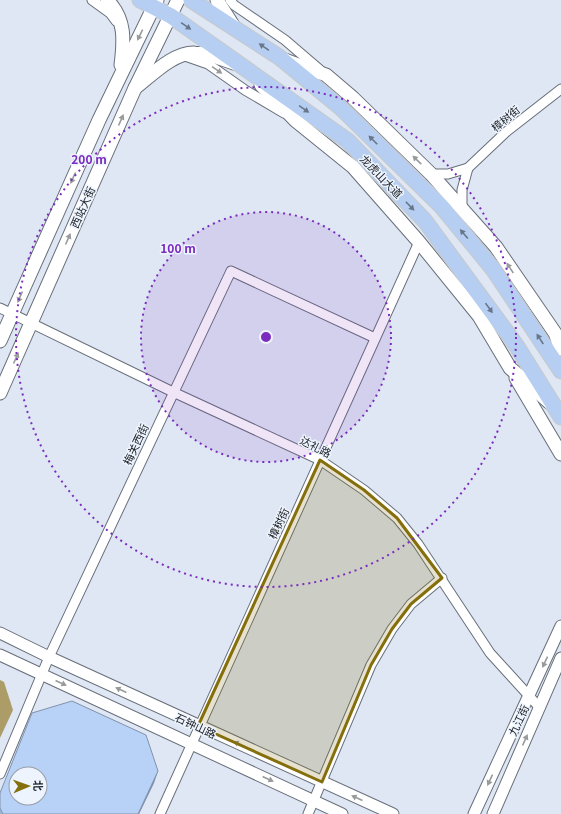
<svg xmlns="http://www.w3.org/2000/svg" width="561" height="814" viewBox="0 0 561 814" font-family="Georgia,'Noto Sans SC',serif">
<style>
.water{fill:#ab9c68}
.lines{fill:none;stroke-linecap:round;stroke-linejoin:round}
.minor-casing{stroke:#686f7a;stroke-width:11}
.tertiary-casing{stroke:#686f7a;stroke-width:13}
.secondary-casing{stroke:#686f7a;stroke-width:15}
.primary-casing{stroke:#c8c9ca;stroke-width:17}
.minor{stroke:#fff;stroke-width:9}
.tertiary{stroke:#fff;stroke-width:11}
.secondary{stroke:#fff;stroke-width:13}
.primary{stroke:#b5cef2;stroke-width:15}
.wall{fill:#9eb4d4}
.shaded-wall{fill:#8192ac}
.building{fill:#b8d1f6;stroke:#8192ac;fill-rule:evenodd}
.oneway{fill:#68768a}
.oneway2{fill:#989a9c}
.marked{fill:#856f0d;fill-opacity:0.2;stroke:#856f0d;stroke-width:3;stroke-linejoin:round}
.ring{fill:none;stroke:#7b2cbf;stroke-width:2;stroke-dasharray:2 4}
.labels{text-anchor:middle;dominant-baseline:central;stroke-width:3;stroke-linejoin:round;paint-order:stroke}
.street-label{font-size:11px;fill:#1b1e23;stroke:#edf4fe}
.centre{fill:#7b2cbf;stroke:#edf4fe;stroke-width:2}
.ring-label{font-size:12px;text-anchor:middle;font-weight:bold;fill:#7b2cbf;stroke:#edf4fe;stroke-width:3;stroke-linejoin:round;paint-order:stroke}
</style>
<rect width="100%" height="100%" fill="#dee7f3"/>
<path class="water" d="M 0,680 L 4,682 L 13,710 L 0,738 Z"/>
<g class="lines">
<defs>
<g id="minor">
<path d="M 92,0 L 110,13 L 116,21"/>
<path d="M 230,0 L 234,5 L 285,40 L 320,70"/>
<path d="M 185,56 L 208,64 L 245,90 L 284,113"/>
<path d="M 468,168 L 506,132 L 561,89"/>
<path d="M 431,174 L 448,174 L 468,168 L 462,190 L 462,207"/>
<path d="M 0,308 L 173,392 L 320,460 L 364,490 L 397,518 L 418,544 L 490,653 L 540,708"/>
<path d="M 0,774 L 49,657 L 231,271 L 375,338"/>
<path d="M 160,814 L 419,242"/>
<path d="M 308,814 L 371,665 L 392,629 L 411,604 L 442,578"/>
</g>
<g id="tertiary">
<path d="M 0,633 L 49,657 L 393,814"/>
<path d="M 0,655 L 342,814"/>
<path d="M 474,814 L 561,626"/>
<path d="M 493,814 L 561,658"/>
</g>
<g id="secondary">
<path d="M 107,0 C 126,19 124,41 121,65"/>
<path d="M 217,0 L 234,27"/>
<path d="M 285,60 L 326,75 L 353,98 L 431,174 L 496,247 L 555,333 L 561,349"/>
<path d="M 261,85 L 296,121 L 353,167 L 419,242 L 479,316 L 510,368 L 549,402"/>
<path d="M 135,88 C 151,76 173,52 195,53 C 208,53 221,59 234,63"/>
<path d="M 0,341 L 99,120 L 157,0"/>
<path d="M 516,378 L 561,454"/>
<path d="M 0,393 L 135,88 L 178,0"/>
</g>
<g id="primary">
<path d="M 140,0 L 171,16 L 348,141 L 425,221 L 516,345 L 561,417"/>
<path d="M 191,0 L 279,57 L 341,108 L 442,207 L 493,269 L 561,371"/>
</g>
</defs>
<use href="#minor" class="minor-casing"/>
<use href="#tertiary" class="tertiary-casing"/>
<use href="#secondary" class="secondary-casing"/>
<use href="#primary" class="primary-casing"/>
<use href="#minor" class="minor"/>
<use href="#tertiary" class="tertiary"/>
<use href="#secondary" class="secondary"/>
<use href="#primary" class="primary"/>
</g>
<path class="wall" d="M 158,771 L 154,783 L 139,814 L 0,814 L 0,793 Z"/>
<path class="shaded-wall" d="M 158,771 L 154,783 L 139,814 L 138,814 Z"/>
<path class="building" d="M 72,701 L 146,735 L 158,771 L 138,814 L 3,814 L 0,808 L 0,793 L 32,713 ZM 16,774 L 40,774 L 40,798 L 16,798 Z"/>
<defs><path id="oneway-solid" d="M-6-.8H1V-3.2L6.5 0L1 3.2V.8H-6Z"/></defs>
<g class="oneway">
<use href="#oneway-solid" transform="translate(186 26) rotate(35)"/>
<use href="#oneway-solid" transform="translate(264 47) rotate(-146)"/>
<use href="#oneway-solid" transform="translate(304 109) rotate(35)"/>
<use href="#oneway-solid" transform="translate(373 140) rotate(-135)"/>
<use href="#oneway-solid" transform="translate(410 206) rotate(46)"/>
<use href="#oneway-solid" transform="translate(464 234) rotate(-130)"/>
<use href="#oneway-solid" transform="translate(489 308) rotate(54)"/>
<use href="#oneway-solid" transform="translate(540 339) rotate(-123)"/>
</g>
<g class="oneway2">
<use href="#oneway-solid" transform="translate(140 35) rotate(116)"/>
<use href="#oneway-solid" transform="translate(217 70) rotate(35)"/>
<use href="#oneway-solid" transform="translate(121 120) rotate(-66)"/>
<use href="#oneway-solid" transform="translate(417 160) rotate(-136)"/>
<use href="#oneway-solid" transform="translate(73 178) rotate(114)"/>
<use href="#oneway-solid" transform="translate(68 239) rotate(-66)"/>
<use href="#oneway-solid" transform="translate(510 268) rotate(-124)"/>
<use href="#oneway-solid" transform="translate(20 297) rotate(114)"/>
<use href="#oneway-solid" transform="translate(16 358) rotate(-66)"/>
<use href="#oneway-solid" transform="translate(545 662) rotate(115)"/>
<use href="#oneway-solid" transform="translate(61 683) rotate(25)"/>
<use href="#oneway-solid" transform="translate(121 690) rotate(-155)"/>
<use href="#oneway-solid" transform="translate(525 740) rotate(-66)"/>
<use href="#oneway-solid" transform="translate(239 744) rotate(-155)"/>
<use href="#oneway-solid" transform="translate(268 779) rotate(25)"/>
<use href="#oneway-solid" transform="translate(490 780) rotate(115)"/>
<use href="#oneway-solid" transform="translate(357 798) rotate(-156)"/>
</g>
<path class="marked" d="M 320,460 L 364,490 L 397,518 L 442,578 L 411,604 L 392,629 L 371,665 L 322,782 L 198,726 Z"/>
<circle cx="266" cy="337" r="125" fill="#7b2cbf" fill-opacity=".12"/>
<g class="ring">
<circle cx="266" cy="337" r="125"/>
<circle cx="266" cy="337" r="250"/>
</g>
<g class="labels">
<g class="street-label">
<text transform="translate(505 118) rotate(-41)">樟树街</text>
<text transform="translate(382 176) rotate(46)">龙虎山大道</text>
<text transform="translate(82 207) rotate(-66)">西站大街</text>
<text transform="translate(135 444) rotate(-65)">梅关西街</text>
<text transform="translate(316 446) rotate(27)">达礼路</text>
<text transform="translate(278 523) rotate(-65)">樟树街</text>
<text transform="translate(518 720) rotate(-65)">九江街</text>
<text transform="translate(196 725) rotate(25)">石钟山路</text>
</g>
</g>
<circle cx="266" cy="337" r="6" class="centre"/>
<g class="ring-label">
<text x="89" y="164">200 m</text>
<text x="178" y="253">100 m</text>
</g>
<g transform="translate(28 786) rotate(88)"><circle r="19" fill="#edf4fe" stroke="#999ea6"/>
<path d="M0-3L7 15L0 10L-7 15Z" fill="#856f0d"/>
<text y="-6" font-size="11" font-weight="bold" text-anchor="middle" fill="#1b1e23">北</text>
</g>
</svg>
